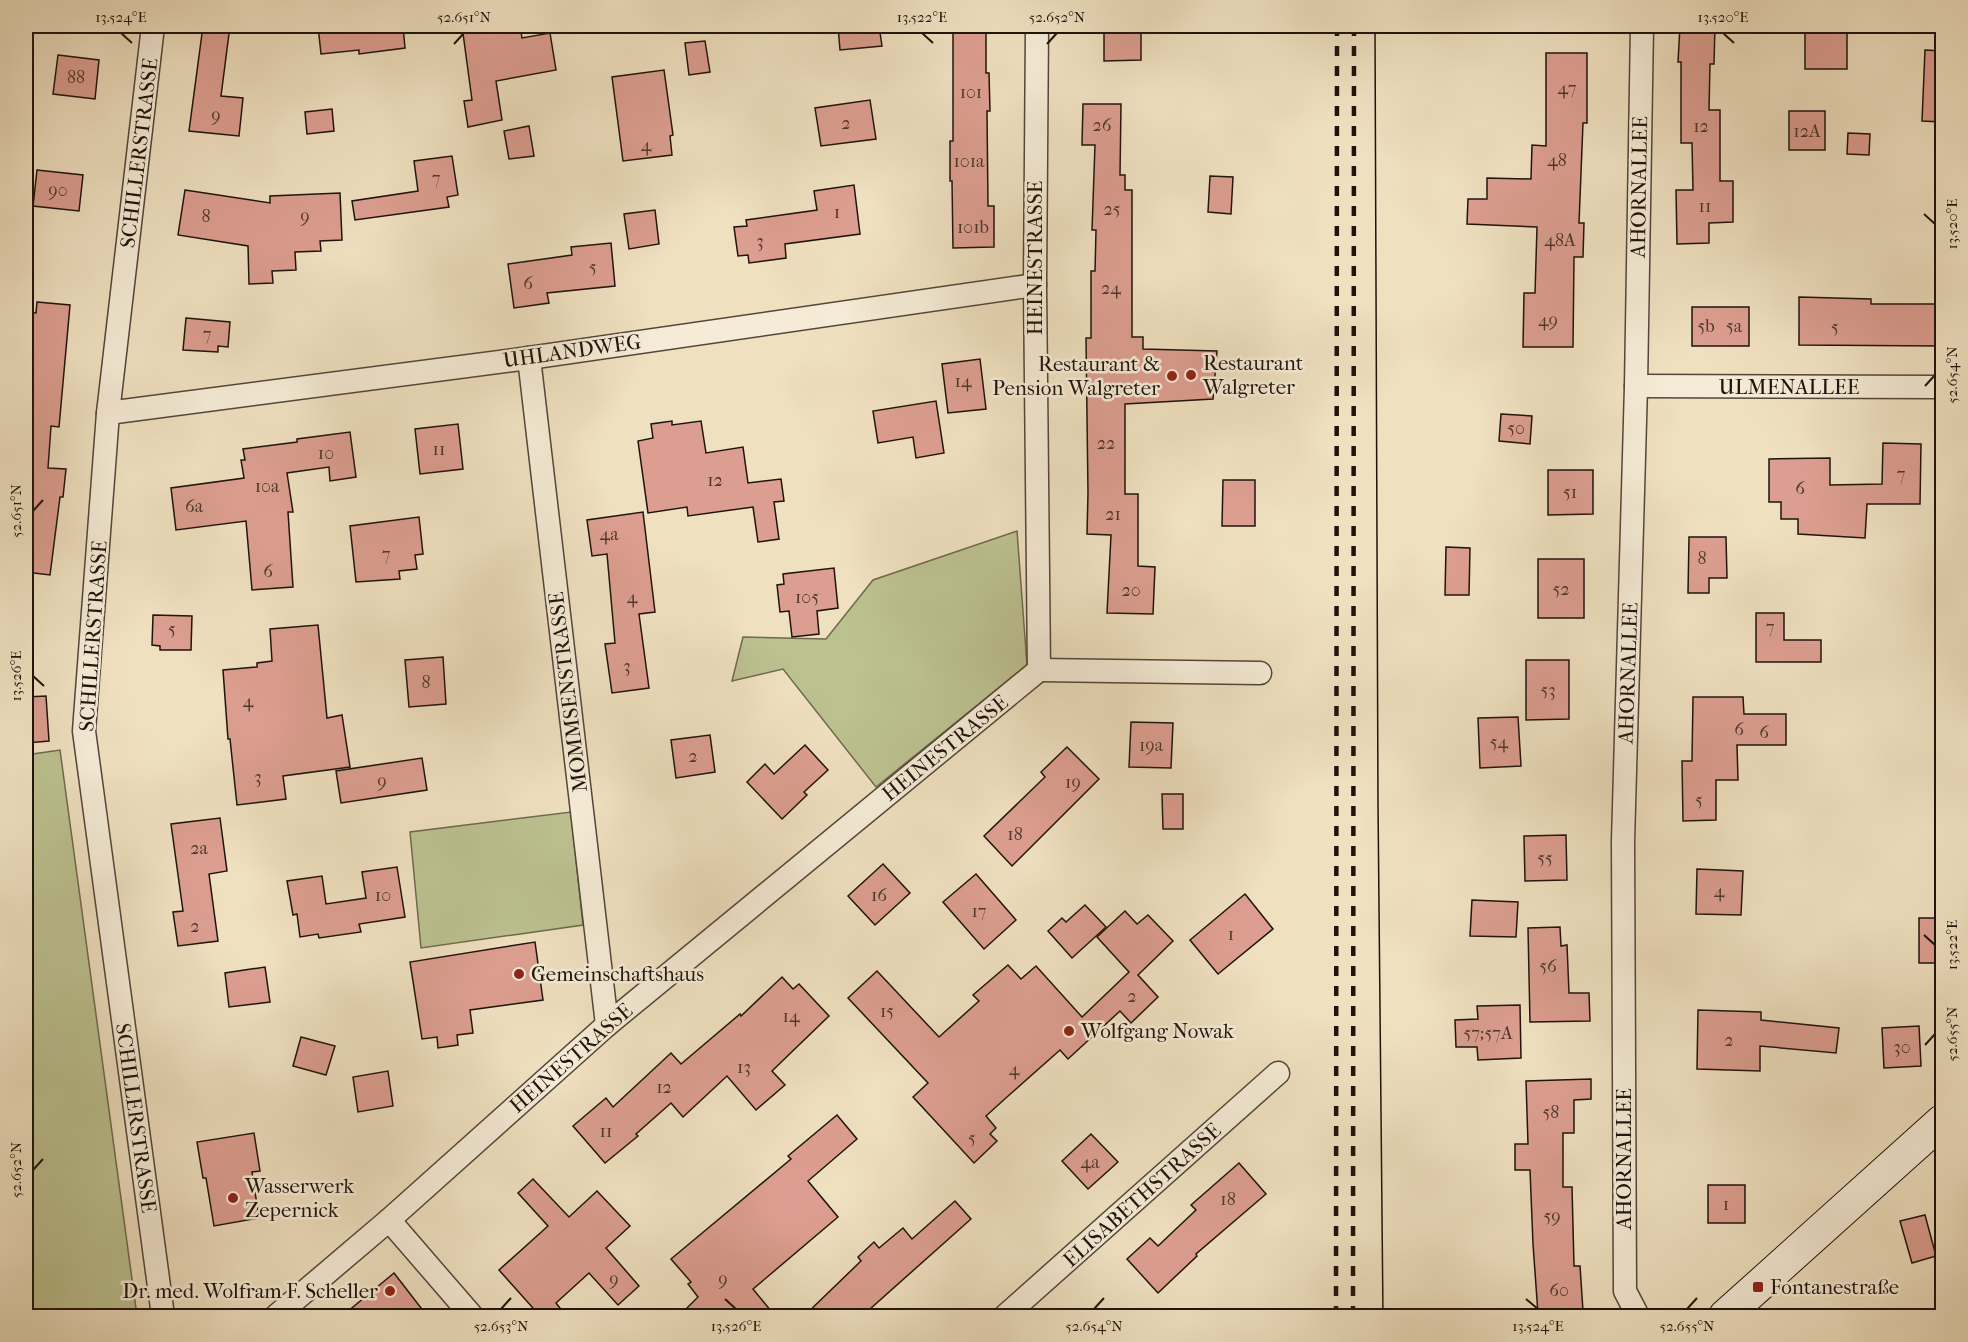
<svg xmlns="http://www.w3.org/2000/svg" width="1968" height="1342" viewBox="0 0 1968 1342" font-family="'IM FELL French Canon',serif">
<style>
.green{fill:#bcc190;stroke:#6e6a4e;stroke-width:1.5}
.building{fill:#dc9e90;stroke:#1f130b;stroke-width:1.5}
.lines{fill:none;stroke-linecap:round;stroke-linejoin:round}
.street-casing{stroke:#534638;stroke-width:25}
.secondary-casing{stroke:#1f130b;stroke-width:34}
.street{stroke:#f5ebd6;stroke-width:22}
.secondary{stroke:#f5ebd6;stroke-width:32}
.tram{stroke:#1f130b;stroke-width:1.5}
.rail{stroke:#1f130b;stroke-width:4.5;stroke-dasharray:10 10;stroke-linecap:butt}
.ticks{fill:none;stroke:#1f130b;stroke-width:2}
.poi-dot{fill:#8f2418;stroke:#f5ebd6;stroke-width:2}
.labels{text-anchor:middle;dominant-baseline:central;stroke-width:5;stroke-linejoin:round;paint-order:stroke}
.number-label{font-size:18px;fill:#4e362c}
.street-label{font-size:21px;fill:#1f130b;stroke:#f5ebd6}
.poi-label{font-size:21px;fill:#1f130b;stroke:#f5ebd6;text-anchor:start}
.neatline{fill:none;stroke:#1f130b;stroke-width:2}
.ticks-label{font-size:15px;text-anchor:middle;fill:#1f130b}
</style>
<rect width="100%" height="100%" fill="#efe0c0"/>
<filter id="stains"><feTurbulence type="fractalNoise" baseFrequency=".00333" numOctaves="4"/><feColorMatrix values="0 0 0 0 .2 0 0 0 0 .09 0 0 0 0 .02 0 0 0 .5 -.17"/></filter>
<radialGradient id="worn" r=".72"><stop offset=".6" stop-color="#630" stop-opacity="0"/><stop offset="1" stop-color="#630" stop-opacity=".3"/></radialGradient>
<g class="green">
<path d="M 1017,531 L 1027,665 L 876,787 L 783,669 L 732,681 L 743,637 L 826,639 L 873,580 Z"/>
<path d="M 60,750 L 137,1316 L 26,1316 L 26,755 Z"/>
<path d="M 571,812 L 583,925 L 421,948 L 410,832 Z"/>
</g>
<g class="building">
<path d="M 203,26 L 230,26 L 221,96 L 243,98 L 239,136 L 189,131 Z"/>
<path d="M 318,26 L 403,26 L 405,48 L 359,54 L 359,50 L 321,54 Z"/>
<path d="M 462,26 L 520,26 L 522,38 L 550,33 L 556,70 L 496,81 L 502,120 L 468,127 L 464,101 L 472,100 Z"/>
<path d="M 838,26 L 879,26 L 882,46 L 840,50 Z"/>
<path d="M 953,26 L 986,26 L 986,73 L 989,73 L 990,111 L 987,111 L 988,206 L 994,206 L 994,247 L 953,248 L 952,181 L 950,181 L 950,141 L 953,141 Z"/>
<path d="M 1104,26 L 1141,26 L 1141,60 L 1104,61 Z"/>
<path d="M 1680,26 L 1715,26 L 1714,64 L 1710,64 L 1709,110 L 1720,110 L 1720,181 L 1733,181 L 1733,222 L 1709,223 L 1709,243 L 1677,244 L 1676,190 L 1693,190 L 1692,143 L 1681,143 L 1681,62 L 1678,62 Z"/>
<rect x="1805" y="26" width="42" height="43"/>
<path d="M 705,41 L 710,72 L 689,75 L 685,43 Z"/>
<path d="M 1925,50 L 1942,51 L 1942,122 L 1922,121 Z"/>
<path d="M 1546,53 L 1587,53 L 1587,123 L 1583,123 L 1579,223 L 1584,223 L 1583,257 L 1574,257 L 1573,347 L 1523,347 L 1524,293 L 1535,293 L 1537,227 L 1467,224 L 1468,199 L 1487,199 L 1487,178 L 1531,179 L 1532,145 L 1546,146 Z"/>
<path d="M 58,55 L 99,60 L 95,99 L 53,94 Z"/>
<path d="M 664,70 L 673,135 L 670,136 L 672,155 L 623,161 L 612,77 Z"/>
<path d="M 870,100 L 876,139 L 821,146 L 815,108 Z"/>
<path d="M 1083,104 L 1121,104 L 1120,175 L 1125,175 L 1125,190 L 1132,190 L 1132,337 L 1143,337 L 1143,349 L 1217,351 L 1213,399 L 1125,404 L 1125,494 L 1138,494 L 1138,566 L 1155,567 L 1153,614 L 1107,613 L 1111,535 L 1087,534 L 1088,493 L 1086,338 L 1091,338 L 1091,271 L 1095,271 L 1096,230 L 1092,230 L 1095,145 L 1082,145 Z"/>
<path d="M 332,109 L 334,131 L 307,134 L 305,112 Z"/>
<rect x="1789" y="111" width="36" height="39"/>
<path d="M 529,126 L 534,156 L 509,159 L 504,131 Z"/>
<path d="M 1848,133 L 1870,134 L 1869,155 L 1847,154 Z"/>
<path d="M 452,156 L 458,195 L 447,197 L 449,207 L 355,220 L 352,201 L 418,191 L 414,161 Z"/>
<path d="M 37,170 L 83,175 L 79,211 L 33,206 Z"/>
<path d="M 1210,176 L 1233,177 L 1231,214 L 1208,212 Z"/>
<path d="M 854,185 L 860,234 L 785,244 L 786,258 L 749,263 L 748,255 L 738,256 L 734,227 L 747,226 L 746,220 L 817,210 L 814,191 Z"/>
<path d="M 185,190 L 270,203 L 270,196 L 340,193 L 342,240 L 320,241 L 321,251 L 295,252 L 296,270 L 272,271 L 273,283 L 249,284 L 248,246 L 178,235 Z"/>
<path d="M 655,210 L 659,244 L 629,249 L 624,214 Z"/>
<path d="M 611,243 L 615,286 L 547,293 L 549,303 L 514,308 L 508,264 L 572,255 L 571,247 Z"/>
<path d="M 1799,297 L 1871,299 L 1871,304 L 1942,304 L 1942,346 L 1799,345 Z"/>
<path d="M 37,302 L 70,305 L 59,427 L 51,426 L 48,468 L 66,469 L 63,497 L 60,497 L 50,575 L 26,572 L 26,468 L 29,424 L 26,424 L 26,312 L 36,313 Z"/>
<rect x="1692" y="307" width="57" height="39"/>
<path d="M 186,318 L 230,322 L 228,347 L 218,346 L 218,352 L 183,350 Z"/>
<path d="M 980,359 L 986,409 L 948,413 L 942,364 Z"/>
<path d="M 936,401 L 944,453 L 916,458 L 913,437 L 878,443 L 873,411 Z"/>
<path d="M 1501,414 L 1532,416 L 1530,444 L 1499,441 Z"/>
<path d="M 672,421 L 672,425 L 701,421 L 706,453 L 743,447 L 748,483 L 781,479 L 784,501 L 774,502 L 779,539 L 758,542 L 753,507 L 688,516 L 687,507 L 648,513 L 638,441 L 653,438 L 651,424 Z"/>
<path d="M 458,424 L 463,469 L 420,474 L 415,429 Z"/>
<path d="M 350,432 L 356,477 L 330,481 L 329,467 L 287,473 L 293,512 L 288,512 L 293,587 L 252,590 L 246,521 L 176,530 L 171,488 L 244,478 L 241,460 L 245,460 L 243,449 L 297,442 L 297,439 Z"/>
<path d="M 1883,443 L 1921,444 L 1920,504 L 1867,504 L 1865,538 L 1798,534 L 1798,519 L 1781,519 L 1781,502 L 1769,502 L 1769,459 L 1830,458 L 1830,485 L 1882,484 Z"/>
<path d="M 1548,470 L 1593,470 L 1593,514 L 1548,515 Z"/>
<path d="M 1223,480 L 1255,480 L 1255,526 L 1222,526 Z"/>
<path d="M 643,512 L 655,612 L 639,614 L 649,688 L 612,693 L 605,644 L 615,643 L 607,554 L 592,556 L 587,520 Z"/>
<path d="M 419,517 L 423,554 L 415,555 L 417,569 L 399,571 L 400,579 L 356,582 L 350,526 Z"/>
<path d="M 1689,537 L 1726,537 L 1727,578 L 1709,578 L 1709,593 L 1688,593 Z"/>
<path d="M 1446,547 L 1470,548 L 1469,595 L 1445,595 Z"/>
<rect x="1538" y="559" width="46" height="59"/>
<path d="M 834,568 L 838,608 L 817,611 L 819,634 L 792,637 L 789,611 L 780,612 L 777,585 L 784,584 L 783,574 Z"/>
<path d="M 1756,613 L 1784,613 L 1784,640 L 1821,640 L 1821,662 L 1756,662 Z"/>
<path d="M 153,615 L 192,616 L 191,650 L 160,650 L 160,646 L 152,645 Z"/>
<path d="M 318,625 L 327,718 L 342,715 L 350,767 L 283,776 L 286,799 L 237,805 L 230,739 L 228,739 L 223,670 L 257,667 L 257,663 L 272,661 L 270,629 Z"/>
<path d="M 443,657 L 446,704 L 409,707 L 405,660 Z"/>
<path d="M 1526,660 L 1569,660 L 1569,719 L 1526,720 Z"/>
<path d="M 46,696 L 49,741 L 26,743 L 26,697 Z"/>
<path d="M 1693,697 L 1743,697 L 1744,714 L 1786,714 L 1786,745 L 1737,745 L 1738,780 L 1716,780 L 1716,820 L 1683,821 L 1682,761 L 1692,761 Z"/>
<path d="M 1518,717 L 1521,766 L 1480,768 L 1478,718 Z"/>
<path d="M 1131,722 L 1173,723 L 1171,768 L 1129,767 Z"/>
<path d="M 710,735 L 715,772 L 676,778 L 671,740 Z"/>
<path d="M 805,745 L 828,770 L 804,792 L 807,795 L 782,819 L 747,782 L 765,764 L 774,774 Z"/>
<path d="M 1067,747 L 1099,779 L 1012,866 L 984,836 L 1045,777 L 1041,772 Z"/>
<path d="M 422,758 L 427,790 L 341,803 L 336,771 Z"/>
<path d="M 1162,794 L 1183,794 L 1183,829 L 1163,829 Z"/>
<path d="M 220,818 L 227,871 L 209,874 L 218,941 L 178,946 L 173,912 L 183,911 L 171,824 Z"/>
<path d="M 1566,835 L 1567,880 L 1525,881 L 1524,836 Z"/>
<path d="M 883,864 L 910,893 L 875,925 L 848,896 Z"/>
<path d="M 397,867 L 405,917 L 359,924 L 361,932 L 319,938 L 318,934 L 300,937 L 297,914 L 293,915 L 287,881 L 322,876 L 326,904 L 366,898 L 362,872 Z"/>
<path d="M 1697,869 L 1743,871 L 1741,915 L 1696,914 Z"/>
<path d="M 976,874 L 1016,920 L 984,949 L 943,902 Z"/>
<path d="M 1245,894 L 1273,929 L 1218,974 L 1190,940 Z"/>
<path d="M 1472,900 L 1518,902 L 1516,937 L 1470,936 Z"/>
<path d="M 1085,905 L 1106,927 L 1072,958 L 1048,931 L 1062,918 L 1066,922 Z"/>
<path d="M 1125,911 L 1137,924 L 1148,915 L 1173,941 L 1138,975 L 1158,997 L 1131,1023 L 1120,1011 L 1068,1059 L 1060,1050 L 1007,1097 L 986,1116 L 996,1128 L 990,1134 L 997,1141 L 974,1163 L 913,1097 L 928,1083 L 848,998 L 877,971 L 939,1037 L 979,1001 L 973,995 L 1008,965 L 1021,979 L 1036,966 L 1082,1017 L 1129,972 L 1097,937 Z"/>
<rect x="1919" y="918" width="23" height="45"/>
<path d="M 1560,927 L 1561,946 L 1567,945 L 1569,993 L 1589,993 L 1590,1021 L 1530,1022 L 1528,928 Z"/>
<path d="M 535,942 L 543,1000 L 470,1010 L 473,1033 L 457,1035 L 458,1045 L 438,1048 L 437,1037 L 422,1039 L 410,962 Z"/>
<path d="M 265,967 L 270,1002 L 229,1007 L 225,973 Z"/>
<path d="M 782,977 L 793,989 L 799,984 L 829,1016 L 772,1071 L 785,1085 L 756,1110 L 727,1076 L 683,1117 L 671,1103 L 636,1134 L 638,1136 L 605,1163 L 573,1126 L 606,1098 L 613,1107 L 671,1053 L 681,1064 L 740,1014 L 741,1016 Z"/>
<path d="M 1520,1005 L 1521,1058 L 1478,1060 L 1477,1047 L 1456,1047 L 1455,1020 L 1478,1019 L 1477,1006 Z"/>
<path d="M 1698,1010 L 1761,1012 L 1761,1020 L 1839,1028 L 1836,1053 L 1760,1046 L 1760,1071 L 1697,1069 Z"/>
<path d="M 1919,1026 L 1921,1066 L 1884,1068 L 1882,1028 Z"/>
<path d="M 301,1037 L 335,1046 L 326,1075 L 293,1066 Z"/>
<path d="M 388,1071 L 393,1106 L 358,1112 L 353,1077 Z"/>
<path d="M 1591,1079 L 1591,1099 L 1574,1100 L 1574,1133 L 1563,1133 L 1563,1187 L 1572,1187 L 1574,1266 L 1580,1266 L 1583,1311 L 1538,1314 L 1533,1244 L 1530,1170 L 1515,1170 L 1515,1144 L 1528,1144 L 1526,1081 Z"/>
<path d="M 837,1115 L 857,1139 L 808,1181 L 838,1217 L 753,1289 L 776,1317 L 678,1317 L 698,1297 L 688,1284 L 691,1282 L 671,1259 L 791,1159 L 788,1156 Z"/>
<path d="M 254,1133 L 260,1171 L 252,1172 L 259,1218 L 214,1226 L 206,1178 L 203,1178 L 197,1142 Z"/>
<path d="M 1091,1134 L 1118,1162 L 1088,1189 L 1062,1161 Z"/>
<path d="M 1239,1163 L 1266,1194 L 1196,1254 L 1197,1256 L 1158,1293 L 1127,1259 L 1150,1238 L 1158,1246 L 1196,1210 L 1191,1205 Z"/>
<path d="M 533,1179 L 569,1217 L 597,1191 L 630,1226 L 606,1248 L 639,1286 L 618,1305 L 589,1273 L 556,1303 L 567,1317 L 541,1317 L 499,1270 L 548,1226 L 518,1193 Z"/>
<rect x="1708" y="1185" width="37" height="38"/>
<path d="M 955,1201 L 971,1219 L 861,1317 L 803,1317 L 861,1261 L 858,1257 L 874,1242 L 879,1248 L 903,1228 L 912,1239 Z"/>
<path d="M 1925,1215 L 1936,1256 L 1912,1263 L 1900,1221 Z"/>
<path d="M 394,1273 L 428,1317 L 341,1317 Z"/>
</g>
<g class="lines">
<defs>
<g id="street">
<path d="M 153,26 L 108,413 L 84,731 L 163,1316"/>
<path d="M 529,358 L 607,1025"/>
<path d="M 1636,386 L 1942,387"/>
<path d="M 108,413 L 529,358 L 1035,285"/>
<path d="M 1039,670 L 1260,673"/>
<path d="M 389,1220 L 472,1316"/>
<path d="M 276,1316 L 389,1220 L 607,1025 L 1039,670 L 1035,285 L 1037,26"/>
<path d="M 1005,1316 L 1278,1073"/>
<path d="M 1638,1316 L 1625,1291 L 1623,841 L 1636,386 L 1642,26"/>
</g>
<path id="secondary" d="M 1725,1316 L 1942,1121"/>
</defs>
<use href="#street" class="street-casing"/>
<use href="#secondary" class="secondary-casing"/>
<use href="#street" class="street"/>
<use href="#secondary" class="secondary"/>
<path class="tram" d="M 1375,26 L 1378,803 L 1383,1316"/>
<g class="rail">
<path d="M 1336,1316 L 1337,26"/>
<path d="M 1353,1316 L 1354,26"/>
</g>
</g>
<path class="ticks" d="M 121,33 L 132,43M 922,33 L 933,43M 1723,33 L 1734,43M 454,44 L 464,33M 1047,44 L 1057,33M 1924,214 L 1935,224M 1925,386 L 1935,375M 33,511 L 43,500M 33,676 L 44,686M 1924,935 L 1935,945M 1925,1045 L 1935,1034M 33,1170 L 43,1159M 725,1299 L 736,1309M 1526,1299 L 1538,1309M 501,1309 L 511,1298M 1094,1309 L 1104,1298M 1687,1309 L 1697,1298"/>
<g class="poi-dot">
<circle cx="1191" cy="375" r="6"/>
<circle cx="1172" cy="376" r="6"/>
<circle cx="519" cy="974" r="6"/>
<circle cx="1069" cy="1031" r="6"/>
<circle cx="233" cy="1198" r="6"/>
<rect x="1752" y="1281" width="12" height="12" rx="3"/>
<circle cx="390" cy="1291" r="6"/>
</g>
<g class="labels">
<g class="number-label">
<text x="76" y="77">88</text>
<text x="1567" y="88">47</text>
<text x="971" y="92">101</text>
<text x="216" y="115">9</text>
<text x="846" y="123">2</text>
<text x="1102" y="125">26</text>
<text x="1701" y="126">12</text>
<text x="1807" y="131">12A</text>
<text x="646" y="145">4</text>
<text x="1557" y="160">48</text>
<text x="969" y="161">101a</text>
<text x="436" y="178">7</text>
<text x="58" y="190">90</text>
<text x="1705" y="206">11</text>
<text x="1112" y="209">25</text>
<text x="837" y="212">1</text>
<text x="206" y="216">8</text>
<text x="305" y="216">9</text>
<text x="973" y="227">101b</text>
<text x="1560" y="240">48A</text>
<text x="760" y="241">3</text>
<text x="593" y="267">5</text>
<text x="528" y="283">6</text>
<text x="1111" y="288">24</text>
<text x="1548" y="320">49</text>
<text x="1706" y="326">5b</text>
<text x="1734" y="326">5a</text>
<text x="1835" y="327">5</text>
<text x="207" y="334">7</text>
<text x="963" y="381">14</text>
<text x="1516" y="428">50</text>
<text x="1106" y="443">22</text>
<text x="439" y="449">11</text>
<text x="326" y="453">10</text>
<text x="1901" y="474">7</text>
<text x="715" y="480">12</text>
<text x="267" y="486">10a</text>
<text x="1800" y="488">6</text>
<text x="1570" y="492">51</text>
<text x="194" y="506">6a</text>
<text x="1113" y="514">21</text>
<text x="609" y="534">4a</text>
<text x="386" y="554">7</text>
<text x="1702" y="558">8</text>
<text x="268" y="571">6</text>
<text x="1561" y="589">52</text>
<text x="1131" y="590">20</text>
<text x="632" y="597">4</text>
<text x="807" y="597">105</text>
<text x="1770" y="627">7</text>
<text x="172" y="629">5</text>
<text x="627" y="666">3</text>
<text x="426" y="682">8</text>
<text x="1548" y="690">53</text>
<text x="248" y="701">4</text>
<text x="1739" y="729">6</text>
<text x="1764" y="732">6</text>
<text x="1499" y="742">54</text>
<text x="1151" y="745">19a</text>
<text x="693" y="756">2</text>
<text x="258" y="777">3</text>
<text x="382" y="781">9</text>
<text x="1073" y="782">19</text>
<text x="1699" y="800">5</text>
<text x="1015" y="834">18</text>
<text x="199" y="848">2a</text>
<text x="1545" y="858">55</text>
<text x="1719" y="891">4</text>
<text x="383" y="895">10</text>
<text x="879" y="895">16</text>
<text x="979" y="911">17</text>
<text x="195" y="926">2</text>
<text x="1231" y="934">1</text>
<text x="1548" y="966">56</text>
<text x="1132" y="996">2</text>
<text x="887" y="1011">15</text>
<text x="791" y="1016">14</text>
<text x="1488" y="1033">57;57A</text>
<text x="1729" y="1040">2</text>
<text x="1902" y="1047">30</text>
<text x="744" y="1067">13</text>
<text x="1014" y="1069">4</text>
<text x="664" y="1087">12</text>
<text x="1551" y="1112">58</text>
<text x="606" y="1131">11</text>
<text x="972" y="1138">5</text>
<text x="1090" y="1162">4a</text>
<text x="1228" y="1199">18</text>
<text x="1726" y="1204">1</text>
<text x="1552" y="1216">59</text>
<text x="614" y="1279">9</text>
<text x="723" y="1279">9</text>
<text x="1559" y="1290">60</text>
</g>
<g class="street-label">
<text transform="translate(139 153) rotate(-83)">SCHILLERSTRASSE</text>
<text transform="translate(1639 187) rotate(-89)">AHORNALLEE</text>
<text transform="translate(1035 258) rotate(-90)">HEINESTRASSE</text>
<text transform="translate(572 351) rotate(-8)">UHLANDWEG</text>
<text x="1789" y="387">ULMENALLEE</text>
<text transform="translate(93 636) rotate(-86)">SCHILLERSTRASSE</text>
<text transform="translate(1628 673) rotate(-88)">AHORNALLEE</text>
<text transform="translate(568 692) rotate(-97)">MOMMSENSTRASSE</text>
<text transform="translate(945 748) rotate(-39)">HEINESTRASSE</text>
<text transform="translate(571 1058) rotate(-41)">HEINESTRASSE</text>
<text transform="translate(136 1118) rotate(82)">SCHILLERSTRASSE</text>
<text transform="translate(1624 1159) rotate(-90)">AHORNALLEE</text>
<text transform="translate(1142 1195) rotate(-42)">ELISABETHSTRASSE</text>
</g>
<g class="poi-label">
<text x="1203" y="363">Restaurant<tspan x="1203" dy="24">Walgreter</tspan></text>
<text x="1160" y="364" text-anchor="end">Restaurant &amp;<tspan x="1160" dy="24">Pension Walgreter</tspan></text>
<text x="531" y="974">Gemeinschaftshaus</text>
<text x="1081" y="1031">Wolfgang Nowak</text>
<text x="245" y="1186">Wasserwerk<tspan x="245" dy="24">Zepernick</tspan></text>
<text x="1770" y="1287">Fontanestraße</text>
<text x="378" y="1291" text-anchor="end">Dr. med. Wolfram F. Scheller</text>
</g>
</g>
<rect width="1968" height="1342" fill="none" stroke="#efe0c0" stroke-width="66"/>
<rect x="33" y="33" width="1902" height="1276" class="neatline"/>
<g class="ticks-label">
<text x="121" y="22">13.524°E</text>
<text x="464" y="22">52.651°N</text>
<text x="922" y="22">13.522°E</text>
<text x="1057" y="22">52.652°N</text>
<text x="1723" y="22">13.520°E</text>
<text transform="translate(1952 224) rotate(-90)" y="5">13.520°E</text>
<text transform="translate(1952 375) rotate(-90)" y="5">52.654°N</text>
<text transform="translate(16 511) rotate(-90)" y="5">52.651°N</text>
<text transform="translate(16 676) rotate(-90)" y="5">13.526°E</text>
<text transform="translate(1952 945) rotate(-90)" y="5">13.522°E</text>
<text transform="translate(1952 1034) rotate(-90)" y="5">52.655°N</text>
<text transform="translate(16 1170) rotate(-90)" y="5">52.652°N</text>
<text x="501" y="1331">52.653°N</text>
<text x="736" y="1331">13.526°E</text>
<text x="1094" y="1331">52.654°N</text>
<text x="1538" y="1331">13.524°E</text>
<text x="1687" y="1331">52.655°N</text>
</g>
<rect width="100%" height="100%" filter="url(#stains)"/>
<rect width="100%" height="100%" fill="url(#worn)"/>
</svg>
